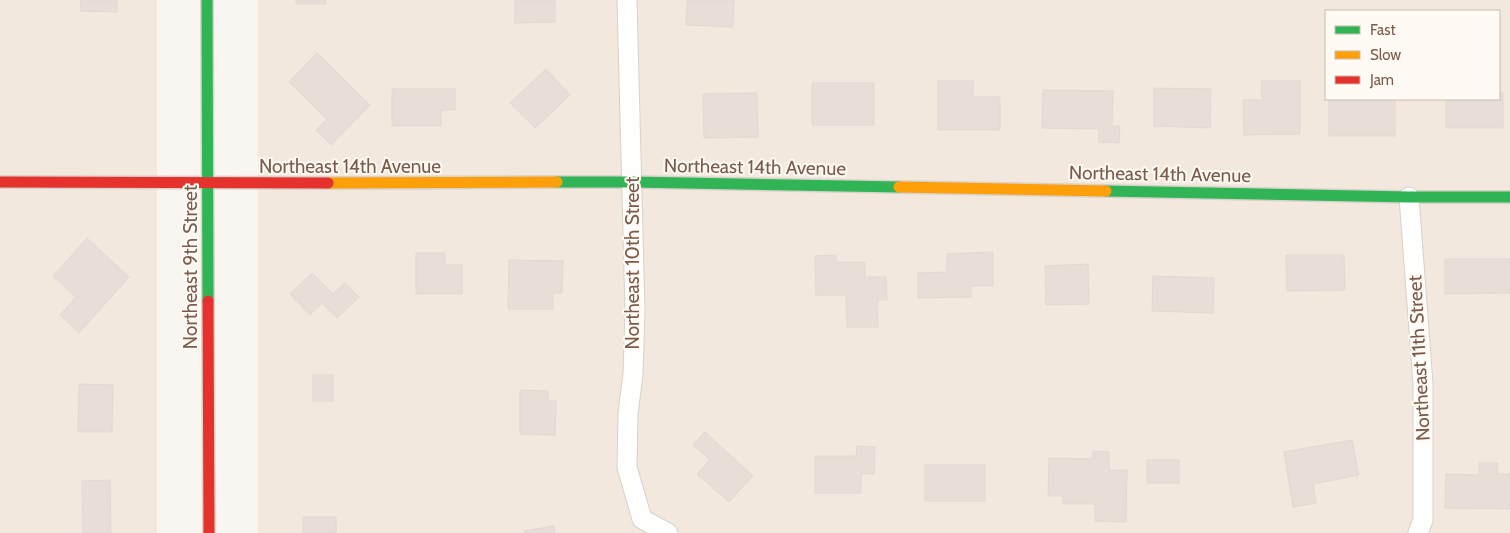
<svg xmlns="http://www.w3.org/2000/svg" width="1510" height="533" viewBox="0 0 1510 533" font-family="Cabin,sans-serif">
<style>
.residential{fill:#f2e8de;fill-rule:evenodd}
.building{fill:#e6ded7;stroke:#e2d8d2}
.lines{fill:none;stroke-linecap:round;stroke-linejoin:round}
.street-casing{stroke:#d7d1cb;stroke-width:21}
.fast-casing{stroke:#d9d2cb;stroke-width:14}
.slow-casing{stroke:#d9d2cb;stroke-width:14}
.jam-casing{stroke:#d9d2cb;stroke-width:14}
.street{stroke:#fefefd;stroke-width:19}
.fast{stroke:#30b455;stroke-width:11}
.slow{stroke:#ff9f0a;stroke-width:11}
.jam{stroke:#e5322d;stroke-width:11}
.labels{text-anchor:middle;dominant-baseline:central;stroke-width:4;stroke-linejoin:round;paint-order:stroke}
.street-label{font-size:19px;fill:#7a5c4d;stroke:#fffaf3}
</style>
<rect width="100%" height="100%" fill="#f9f5f0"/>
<g class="residential">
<rect x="0" y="0" width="157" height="533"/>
<path d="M 258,0 L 1510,0 L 1510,533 L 258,533 ZM 1326,11 L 1499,11 L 1499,99 L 1326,99 Z"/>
</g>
<g class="building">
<path d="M 81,0 L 117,0 L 117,12 L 80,11 Z"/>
<rect x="296" y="0" width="30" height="4"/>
<path d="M 515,0 L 555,0 L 555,22 L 515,23 Z"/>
<path d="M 687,0 L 734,0 L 733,27 L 686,25 Z"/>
<path d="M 317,53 L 370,105 L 331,145 L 316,130 L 327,119 L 289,82 Z"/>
<path d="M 546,69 L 570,95 L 535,128 L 510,103 Z"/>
<path d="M 938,81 L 973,81 L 973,97 L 1000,97 L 1000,130 L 938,130 Z"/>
<path d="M 1261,81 L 1300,81 L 1300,134 L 1244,135 L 1243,100 L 1262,100 Z"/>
<rect x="812" y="83" width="62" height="42"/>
<path d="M 1154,88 L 1211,89 L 1210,128 L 1154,126 Z"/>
<path d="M 392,89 L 455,89 L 455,110 L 441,110 L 441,126 L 392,126 Z"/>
<path d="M 1043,90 L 1113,91 L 1112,126 L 1120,126 L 1119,143 L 1099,142 L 1099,129 L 1042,128 Z"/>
<path d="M 757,93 L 758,137 L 704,138 L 703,94 Z"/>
<path d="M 1499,93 L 1503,93 L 1503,128 L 1446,128 L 1446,99 L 1499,99 Z"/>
<rect x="1329" y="99" width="66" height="37"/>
<path d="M 87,238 L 129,277 L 79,333 L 60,315 L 76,297 L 53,276 Z"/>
<path d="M 993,252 L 993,286 L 971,286 L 971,297 L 918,298 L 918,273 L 947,272 L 947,254 Z"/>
<path d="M 416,253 L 445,253 L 445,265 L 462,265 L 462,294 L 416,294 Z"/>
<path d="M 836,255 L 836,262 L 865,262 L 865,277 L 886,277 L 887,300 L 877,300 L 878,327 L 847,327 L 846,295 L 816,295 L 815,256 Z"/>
<path d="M 1286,255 L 1344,255 L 1345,290 L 1287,291 Z"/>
<path d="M 1445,259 L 1510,259 L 1510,293 L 1445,294 Z"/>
<path d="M 509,260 L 563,261 L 562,293 L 553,293 L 553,309 L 508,309 Z"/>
<path d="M 1088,264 L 1089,304 L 1046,305 L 1045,266 Z"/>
<path d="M 312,273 L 333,294 L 345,283 L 359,297 L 337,318 L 322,303 L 310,315 L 290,294 Z"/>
<path d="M 1153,276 L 1214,278 L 1213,313 L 1152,311 Z"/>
<rect x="313" y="375" width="20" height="26"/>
<path d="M 79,384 L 113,385 L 112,432 L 78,432 Z"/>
<path d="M 520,390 L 548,391 L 548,401 L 556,401 L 555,435 L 520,434 Z"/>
<path d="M 705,432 L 753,476 L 729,502 L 697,474 L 710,460 L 693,445 Z"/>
<path d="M 1352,440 L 1359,475 L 1313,484 L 1316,503 L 1293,507 L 1284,452 Z"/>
<path d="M 857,446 L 875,447 L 874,474 L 861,474 L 861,493 L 815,493 L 815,456 L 856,456 Z"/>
<path d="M 1093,451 L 1109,452 L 1109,470 L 1127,470 L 1126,522 L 1095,521 L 1095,504 L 1063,504 L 1063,496 L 1048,496 L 1049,458 L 1093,459 Z"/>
<rect x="1147" y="460" width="32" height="23"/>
<path d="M 1479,463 L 1498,463 L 1497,474 L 1510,474 L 1510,509 L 1445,508 L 1446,474 L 1479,475 Z"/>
<rect x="925" y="465" width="60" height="36"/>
<path d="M 110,480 L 111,533 L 83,533 L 82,481 Z"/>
<rect x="303" y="517" width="33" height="16"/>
<path d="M 554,526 L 555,533 L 525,533 L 524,531 Z"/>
</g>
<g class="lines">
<defs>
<g id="street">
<path d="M 627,0 L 635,311 L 633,374 L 628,414 L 627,467 L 642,519 L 668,533"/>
<path d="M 1409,197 L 1423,384 L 1423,520 L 1418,533"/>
</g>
<g id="fast">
<path d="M 207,0 L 208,301"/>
<path d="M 557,182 L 632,182 L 899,187"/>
<path d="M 1106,191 L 1409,197 L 1510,197"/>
</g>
<g id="slow">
<path d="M 328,183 L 557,182"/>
<path d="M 899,187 L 1106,191"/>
</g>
<g id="jam">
<path d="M 0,182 L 328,183"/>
<path d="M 208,301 L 209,533"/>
</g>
</defs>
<use href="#street" class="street-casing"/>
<use href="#fast" class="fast-casing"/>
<use href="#slow" class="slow-casing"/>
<use href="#jam" class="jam-casing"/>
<use href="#street" class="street"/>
<use href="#fast" class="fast"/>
<use href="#slow" class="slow"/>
<use href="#jam" class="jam"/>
</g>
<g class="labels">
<g class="street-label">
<text x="350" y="166">Northeast 14th Avenue</text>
<text transform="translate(755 167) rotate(1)">Northeast 14th Avenue</text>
<text transform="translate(1160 174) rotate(1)">Northeast 14th Avenue</text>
<text transform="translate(632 263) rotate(-90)">Northeast 10th Street</text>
<text transform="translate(190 267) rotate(-90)">Northeast 9th Street</text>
<text transform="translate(1419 358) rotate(-93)">Northeast 11th Street</text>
</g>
</g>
<rect x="1325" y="10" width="175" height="90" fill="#fffaf3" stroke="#cabbb1"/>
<rect x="1335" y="26" width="25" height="8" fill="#30b455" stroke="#cabbb1"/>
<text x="1370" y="35" font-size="15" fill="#7a5c4d">Fast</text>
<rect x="1335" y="51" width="25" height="8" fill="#ff9f0a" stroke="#cabbb1"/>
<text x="1370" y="60" font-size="15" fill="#7a5c4d">Slow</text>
<rect x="1335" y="76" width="25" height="8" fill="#e5322d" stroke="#cabbb1"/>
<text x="1370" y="85" font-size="15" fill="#7a5c4d">Jam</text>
</svg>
